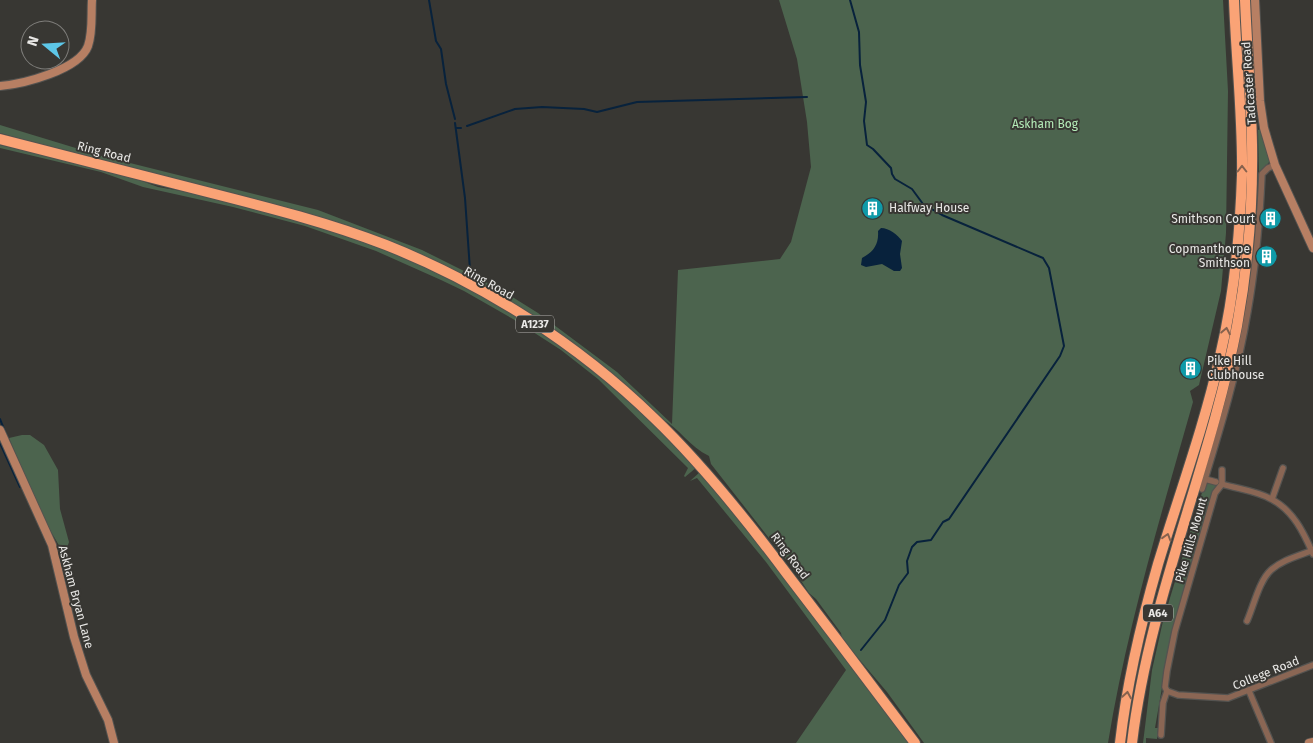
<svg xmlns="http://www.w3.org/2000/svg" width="1313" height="743" viewBox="0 0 1313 743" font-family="'Fira Sans',sans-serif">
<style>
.green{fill:#4c644e}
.water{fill:#08223c}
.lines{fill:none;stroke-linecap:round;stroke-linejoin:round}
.stream{stroke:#08223c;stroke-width:2}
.street-casing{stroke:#545350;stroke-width:8}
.secondary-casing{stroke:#545350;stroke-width:10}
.highway-casing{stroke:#545350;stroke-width:12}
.street{stroke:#8a6654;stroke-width:5.5}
.secondary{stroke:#b77f63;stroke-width:8}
.highway{stroke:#faa376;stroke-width:10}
.oneway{stroke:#86624e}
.labels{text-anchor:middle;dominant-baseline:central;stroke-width:4;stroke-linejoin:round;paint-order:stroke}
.shield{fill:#383733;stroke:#b4b3b0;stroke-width:1}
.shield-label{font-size:11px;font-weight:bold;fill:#e9e8e6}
.street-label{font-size:12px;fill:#e9e8e6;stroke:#383733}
.park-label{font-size:12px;fill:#b3eab7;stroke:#383733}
.poi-label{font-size:12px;fill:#e9e8e6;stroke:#383733;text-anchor:start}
</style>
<rect width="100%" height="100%" fill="#383733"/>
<g class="green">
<path d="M 779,0 L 1223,0 L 1228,91 L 1226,233 L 1221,291 L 1199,385 L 1190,391 L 1193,402 C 1161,515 1127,627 1108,743 L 924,743 L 887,692 L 842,639 L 841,633 L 816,599 L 809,593 L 794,570 L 711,464 L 709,456 C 690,447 679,428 661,418 L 574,346 L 384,241 L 0,133 L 0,125 L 102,156 L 318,210 L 422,250 L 498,288 L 538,313 L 617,372 L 672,424 L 678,270 L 780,259 L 791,242 L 811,167 L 807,122 L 797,59 Z"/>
<path d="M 1261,129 L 1270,161 L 1259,175 L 1258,130 Z"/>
<path d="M 0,145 L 123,174 L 158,187 L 205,195 L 306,222 L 378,246 L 420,265 L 467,288 L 515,316 L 563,348 L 607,382 L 658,428 L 697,467 L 685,477 L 684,476 L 688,468 L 598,379 L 561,350 L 513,319 L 464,291 L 441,280 L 376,251 L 305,226 L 233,207 L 143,187 L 101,172 L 0,148 Z"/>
<path d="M 22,435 L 30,435 L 44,445 L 58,470 L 60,509 L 69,542 L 66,551 L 64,554 L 43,518 L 9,438 Z"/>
<path d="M 700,472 L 763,547 L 909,743 L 796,743 L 846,670 L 766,562 L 697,478 L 690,481 Z"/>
<path d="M 1209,483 L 1218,486 L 1168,653 L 1155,728 L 1158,728 L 1157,739 L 1146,738 L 1146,743 L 1143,743 L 1152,670 L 1163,621 L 1204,486 Z"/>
</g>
<path class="water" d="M 881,228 C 889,228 898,235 902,241 L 900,254 L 902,268 L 900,271 L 894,271 L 882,264 L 866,267 L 861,265 L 862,258 C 873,252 879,245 878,231 Z"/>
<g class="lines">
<g class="stream">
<path d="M 429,0 L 436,41 L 441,49 L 446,84 L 455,119"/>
<path d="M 850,0 L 859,32 L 860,65 L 866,102 L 864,121 L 867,145 L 873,149 L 891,168 L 892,174 L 895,179 L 912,189 L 923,204 L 942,215 L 1043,258 L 1049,268 L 1064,346 L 1060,356 L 949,519 L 943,522 L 931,540 L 917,542 L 912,547 L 907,561 L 908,573 L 899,585 L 885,620 L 861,650"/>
<path d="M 455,123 L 465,198 L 470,270"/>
<path d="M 467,126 L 515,109 L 542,107 L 584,109 L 597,112 L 637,102 L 807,97"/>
<path d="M 456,128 L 461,128"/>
<path d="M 0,419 L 8,439"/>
<path d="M 0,443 L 20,487"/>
</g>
<defs>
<g id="street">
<path d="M 1205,479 L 1216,482"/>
<path d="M 1222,484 C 1238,489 1257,491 1271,499 C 1293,510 1304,533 1313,554"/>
<path d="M 1202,489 C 1220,430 1238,372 1248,311 C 1256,266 1260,220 1262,174 L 1268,168 L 1275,165"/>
<path d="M 1272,499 L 1283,468"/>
<path d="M 1247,621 C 1254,605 1259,581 1271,570 C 1282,560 1298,556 1311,551"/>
<path d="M 1167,691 L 1178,695 L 1228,698 L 1313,665"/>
<path d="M 1249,691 L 1271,743"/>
<path d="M 1161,735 L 1163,703 L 1167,691 L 1165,687 L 1167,671 L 1175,631 L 1215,493 L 1222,484 L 1222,470"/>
</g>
<g id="secondary">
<path d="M 1255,0 L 1260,101 L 1264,128 L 1275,165 L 1313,248"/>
<path d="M 0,86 C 23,84 79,70 88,46 C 93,32 91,14 92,0"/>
<path d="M 0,430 L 52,545 L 74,637 L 86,675 L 108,720 L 114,743"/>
<path d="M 1309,743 L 1313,742"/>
</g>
<g id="highway">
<path d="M 0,139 C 70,157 140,175 211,193 C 270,208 329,223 386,245 C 484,284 578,344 654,418 C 703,465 746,519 787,574 C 830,630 873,687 915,743"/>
<path d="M 1120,743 C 1127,682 1141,623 1158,564 C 1179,495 1204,427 1220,356 C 1234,297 1240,236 1242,175 C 1243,117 1236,58 1234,0"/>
<path d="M 1132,743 C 1149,600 1210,467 1237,326 C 1248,266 1253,205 1252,144 C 1251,96 1247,48 1245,0"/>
</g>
</defs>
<use href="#street" class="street-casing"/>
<use href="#secondary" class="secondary-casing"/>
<use href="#highway" class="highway-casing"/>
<use href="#street" class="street"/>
<use href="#secondary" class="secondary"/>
<use href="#highway" class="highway"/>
</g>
<defs><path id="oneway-chevron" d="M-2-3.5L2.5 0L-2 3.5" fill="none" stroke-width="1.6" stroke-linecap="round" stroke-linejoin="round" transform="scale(1.25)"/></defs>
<g class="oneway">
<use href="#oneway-chevron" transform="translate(1242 169) rotate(-90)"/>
<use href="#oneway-chevron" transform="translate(1226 331) rotate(-79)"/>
<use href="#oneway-chevron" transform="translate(1167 537) rotate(-73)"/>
<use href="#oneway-chevron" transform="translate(1127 695) rotate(-81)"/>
</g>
<defs>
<symbol id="building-disc" viewBox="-11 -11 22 22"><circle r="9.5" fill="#0f9aa8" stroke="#383733"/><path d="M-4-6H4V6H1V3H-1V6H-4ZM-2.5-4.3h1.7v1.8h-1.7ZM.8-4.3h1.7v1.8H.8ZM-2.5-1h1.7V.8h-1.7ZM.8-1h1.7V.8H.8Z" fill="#fff"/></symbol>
</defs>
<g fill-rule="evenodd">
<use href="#building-disc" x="860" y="196" width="25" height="25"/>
<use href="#building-disc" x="1258" y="206" width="25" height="25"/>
<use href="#building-disc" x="1254" y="244" width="25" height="25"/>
<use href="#building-disc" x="1178" y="356" width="25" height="25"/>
</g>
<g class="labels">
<g class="shield">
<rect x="516" y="315.5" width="38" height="17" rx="4"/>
<rect x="1143" y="604.5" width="30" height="17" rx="4"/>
</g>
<g class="shield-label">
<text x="535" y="324">A1237</text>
<text x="1158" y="613">A64</text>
</g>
<g class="street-label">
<text transform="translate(1249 83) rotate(-94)">Tadcaster Road</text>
<text transform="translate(104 152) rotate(14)">Ring Road</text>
<text transform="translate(489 283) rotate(29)">Ring Road</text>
<text transform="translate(1191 540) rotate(-74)">Pike Hills Mount</text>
<text transform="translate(790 556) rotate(53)">Ring Road</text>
<text transform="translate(76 597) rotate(75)">Askham Bryan Lane</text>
<text transform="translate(1266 673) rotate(-22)">College Road</text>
</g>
<g class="park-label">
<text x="1045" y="124">Askham Bog</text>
</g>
<g class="poi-label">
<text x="889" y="208">Halfway House</text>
<text x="1255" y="219" text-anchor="end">Smithson Court</text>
<text x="1250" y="249" text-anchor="end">Copmanthorpe<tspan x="1250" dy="14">Smithson</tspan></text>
<text x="1207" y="361">Pike Hill<tspan x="1207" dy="14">Clubhouse</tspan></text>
</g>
</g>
<g transform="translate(45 45) rotate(288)"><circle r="24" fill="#383733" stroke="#7f7e7b"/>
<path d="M0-4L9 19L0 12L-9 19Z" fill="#5dc7e8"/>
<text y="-8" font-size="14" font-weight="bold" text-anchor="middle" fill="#e9e8e6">N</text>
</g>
</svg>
